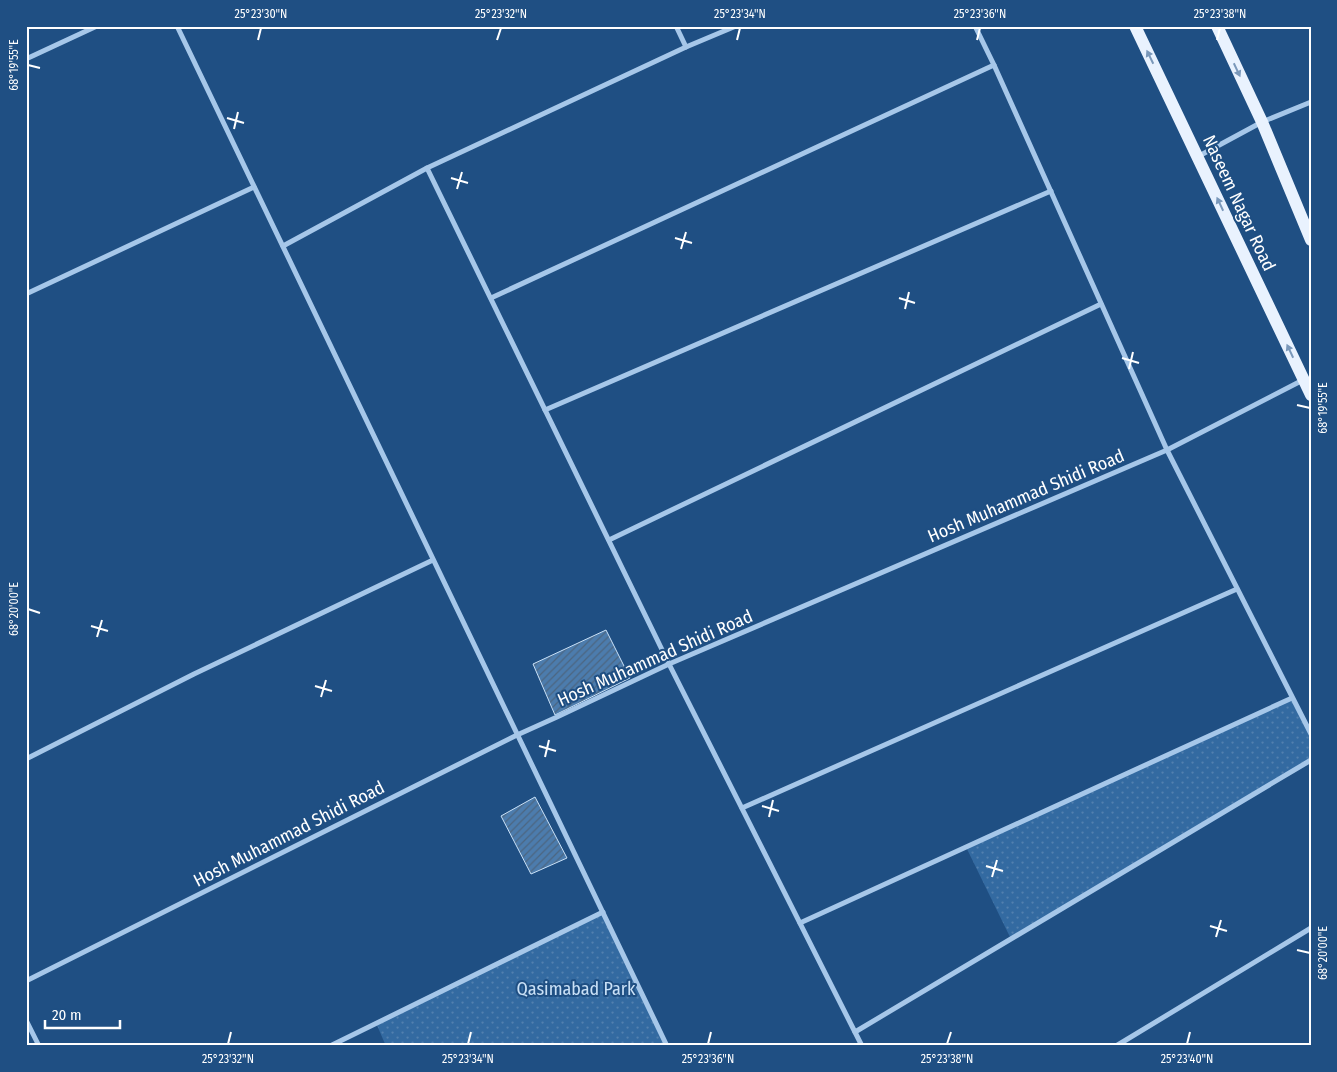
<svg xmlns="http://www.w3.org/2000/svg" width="1337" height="1072" viewBox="0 0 1337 1072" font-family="'Fira Sans Condensed',sans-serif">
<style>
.park{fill:url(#park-dots)}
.building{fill:url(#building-hatch);stroke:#cae1f7}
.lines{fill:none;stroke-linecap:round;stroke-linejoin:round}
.street{stroke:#a6c7e9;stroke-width:5}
.primary{stroke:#e9f2fe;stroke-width:12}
.oneway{fill:#7a98ba}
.ticks{fill:none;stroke:#fff;stroke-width:2}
.labels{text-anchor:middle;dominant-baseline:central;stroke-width:4;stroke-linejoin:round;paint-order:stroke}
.street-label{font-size:18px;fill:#fff;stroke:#1f4f83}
.park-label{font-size:18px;fill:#cae1f7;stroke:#1f4f83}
.neatline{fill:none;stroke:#fff;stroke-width:2}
.ticks-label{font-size:12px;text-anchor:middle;fill:#fff}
</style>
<defs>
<pattern id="park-dots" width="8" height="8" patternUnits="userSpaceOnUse" patternTransform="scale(1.25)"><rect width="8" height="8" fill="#336aa1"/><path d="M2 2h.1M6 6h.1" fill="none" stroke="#5280af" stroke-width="1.8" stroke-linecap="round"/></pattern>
<pattern id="building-hatch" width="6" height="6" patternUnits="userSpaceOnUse" patternTransform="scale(1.25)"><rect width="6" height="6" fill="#4c7cad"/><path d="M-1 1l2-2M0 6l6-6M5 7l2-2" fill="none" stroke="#4c6681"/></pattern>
</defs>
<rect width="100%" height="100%" fill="#1f4f83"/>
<g class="park">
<path d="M 1292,698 L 1311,734 L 1311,760 L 1011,939 L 966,847 Z"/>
<path d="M 603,912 L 667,1046 L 386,1046 L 376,1023 Z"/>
</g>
<g class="building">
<path d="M 606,630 L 630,678 L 555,715 L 533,664 Z"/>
<path d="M 535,797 L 567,858 L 531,874 L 501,816 Z"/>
</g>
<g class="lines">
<g class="street">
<path d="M 177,26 L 667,1046"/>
<path d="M 676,26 L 686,47"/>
<path d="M 975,26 L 994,65 L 1167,450 L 1311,734"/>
<path d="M 26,59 L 97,26"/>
<path d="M 1199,156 L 1262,122 L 1311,102"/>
<path d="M 427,168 L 669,664 L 862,1046"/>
<path d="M 283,246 L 427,168 L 686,47 L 736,26"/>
<path d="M 26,294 L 254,187"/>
<path d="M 491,298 L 994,65"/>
<path d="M 545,410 L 1051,191"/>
<path d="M 609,540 L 1101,304"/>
<path d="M 26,759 L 194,674 L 433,560"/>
<path d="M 742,808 L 1237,589"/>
<path d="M 800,923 L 1292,698"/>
<path d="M 26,981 L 517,735 L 557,717 L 669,664 L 1167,450 L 1303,380"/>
<path d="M 26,1020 L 39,1046"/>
<path d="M 855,1032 L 1311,760"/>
<path d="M 330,1046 L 603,912"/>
<path d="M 1116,1046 L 1311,928"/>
</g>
<g class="primary">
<path d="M 1135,26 L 1311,395"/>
<path d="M 1217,26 L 1262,122 L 1311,240"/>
</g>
</g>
<defs><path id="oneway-solid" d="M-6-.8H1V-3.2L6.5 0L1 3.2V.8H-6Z" transform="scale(1.25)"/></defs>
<g class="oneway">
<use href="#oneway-solid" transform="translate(1150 57) rotate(-116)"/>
<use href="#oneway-solid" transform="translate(1237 70) rotate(65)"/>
<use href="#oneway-solid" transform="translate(1220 204) rotate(-115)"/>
<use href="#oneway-solid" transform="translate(1290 351) rotate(-115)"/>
</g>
<path class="ticks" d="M 258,40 L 261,28M 497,40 L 501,28M 737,40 L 740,28M 977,40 L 980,28M 1217,40 L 1220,28M 28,65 L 40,68M 227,118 L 244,123M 234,129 L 238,112M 451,178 L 468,183M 457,189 L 462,172M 675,238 L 692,243M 681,249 L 686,232M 899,298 L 915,303M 905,309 L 909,292M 1122,358 L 1139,363M 1129,369 L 1133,352M 1297,405 L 1310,408M 28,609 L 40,613M 91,626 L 108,631M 97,637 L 102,620M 315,686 L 332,691M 321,697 L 326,680M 539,746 L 556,751M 545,757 L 549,740M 762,806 L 779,811M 769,817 L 773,800M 986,866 L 1003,871M 992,877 L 997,860M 1210,926 L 1227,931M 1216,937 L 1221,920M 1297,950 L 1310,953M 228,1044 L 231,1032M 468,1044 L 471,1032M 708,1044 L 711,1032M 947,1044 L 951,1032M 1187,1044 L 1190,1032"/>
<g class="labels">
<g class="street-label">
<text transform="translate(1239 203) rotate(65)">Naseem Nagar Road</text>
<text transform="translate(1026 496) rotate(-23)">Hosh Muhammad Shidi Road</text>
<text transform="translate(655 658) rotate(-24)">Hosh Muhammad Shidi Road</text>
<text transform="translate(289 834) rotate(-27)">Hosh Muhammad Shidi Road</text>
</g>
<g class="park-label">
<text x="576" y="989">Qasimabad Park</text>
</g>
</g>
<rect width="1337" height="1072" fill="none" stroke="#1f4f83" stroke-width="55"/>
<path d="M45 1020v8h75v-8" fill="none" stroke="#ffffff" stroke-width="2.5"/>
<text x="52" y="1020" font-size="15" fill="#ffffff" stroke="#1f4f83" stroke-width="4" paint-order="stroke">20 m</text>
<rect x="28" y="28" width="1282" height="1016" class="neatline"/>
<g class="ticks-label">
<text x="261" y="18">25°23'30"N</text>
<text x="501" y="18">25°23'32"N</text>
<text x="740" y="18">25°23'34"N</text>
<text x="980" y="18">25°23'36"N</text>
<text x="1220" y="18">25°23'38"N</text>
<text transform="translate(14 65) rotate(-90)" y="4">68°19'55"E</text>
<text transform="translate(1323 408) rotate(-90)" y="4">68°19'55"E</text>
<text transform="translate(14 609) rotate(-90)" y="4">68°20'00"E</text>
<text transform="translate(1323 953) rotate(-90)" y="4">68°20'00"E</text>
<text x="228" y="1063">25°23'32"N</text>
<text x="468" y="1063">25°23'34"N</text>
<text x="708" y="1063">25°23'36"N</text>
<text x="947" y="1063">25°23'38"N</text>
<text x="1187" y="1063">25°23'40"N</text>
</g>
</svg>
